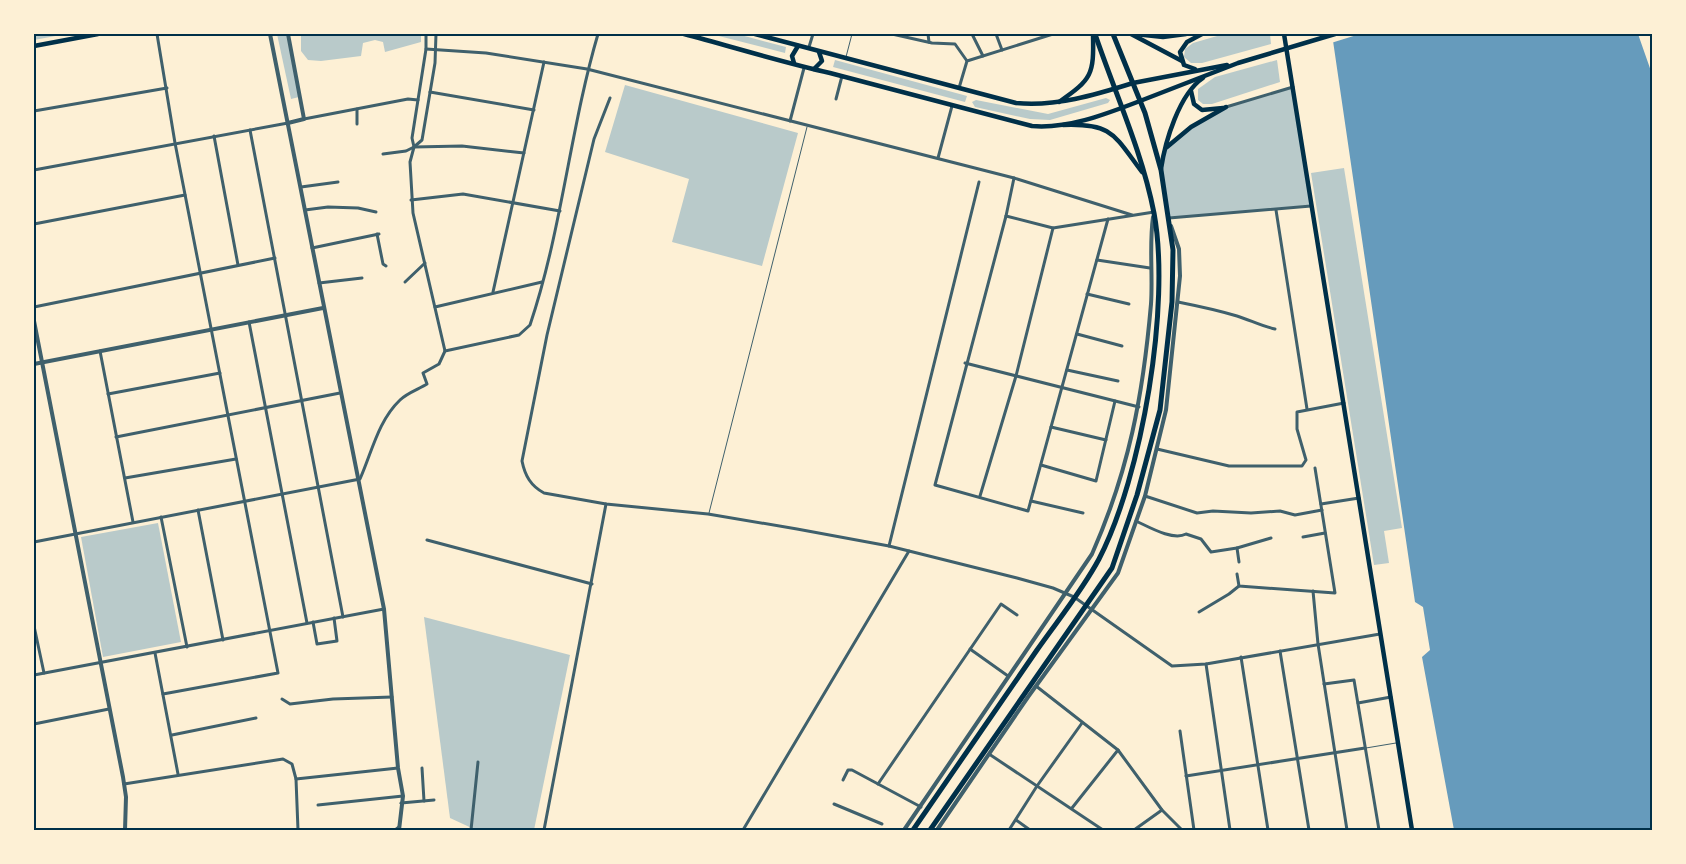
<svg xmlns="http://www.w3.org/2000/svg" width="1686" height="864" viewBox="0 0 1686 864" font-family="Helvetica,sans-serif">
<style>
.green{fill:#b9caca}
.water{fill:#669bbc}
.pier{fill:#fdf0d5}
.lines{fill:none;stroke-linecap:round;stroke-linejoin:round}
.service{stroke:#3f606c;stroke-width:1}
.minor{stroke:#3f606c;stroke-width:3}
.tertiary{stroke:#3f606c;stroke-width:4}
.secondary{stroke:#003049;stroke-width:4.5}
.primary{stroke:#003049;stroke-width:4.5}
.trunk{stroke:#003049;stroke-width:5}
.neatline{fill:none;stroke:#003049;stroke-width:2}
</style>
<rect width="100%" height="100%" fill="#fdf0d5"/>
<g class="green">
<path d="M 38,34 L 66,34 L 34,40 L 34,35 Z"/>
<path d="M 277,34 L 287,34 L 299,97 L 291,99 Z"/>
<path d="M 301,34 L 421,34 L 421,42 L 385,52 L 383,42 L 375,40 L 363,43 L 361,56 L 321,61 L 308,60 L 301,51 Z"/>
<path d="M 711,34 L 737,34 L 786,47 L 785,53 Z"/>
<path d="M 1224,34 L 1270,34 L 1271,44 L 1202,63 L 1191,63 L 1184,57 L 1185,49 L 1193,43 Z"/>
<path d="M 835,60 L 967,96 L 965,102 L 833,67 Z"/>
<path d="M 1277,60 L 1280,82 L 1212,104 L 1203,104 L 1198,100 L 1198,89 L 1215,77 Z"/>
<path d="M 625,85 L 798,133 L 762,266 L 672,242 L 689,179 L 605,152 Z"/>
<path d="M 1293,87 L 1312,205 L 1169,218 L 1162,172 L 1166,148 L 1180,135 L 1226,107 Z"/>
<path d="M 1106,98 L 1110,100 L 1108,103 L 1050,120 L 1030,119 L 975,107 L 972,102 L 976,100 L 1048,114 Z"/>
<path d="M 1344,168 L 1402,528 L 1384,531 L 1389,563 L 1374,565 L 1311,173 Z"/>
<path d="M 158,523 L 181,642 L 103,657 L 81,537 Z"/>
<path d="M 424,617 L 570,655 L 534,830 L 476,830 L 450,818 Z"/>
</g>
<path class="water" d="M 1332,34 L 1623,34 L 1628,36 L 1629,34 L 1638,34 L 1652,74 L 1652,830 L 1454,830 L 1422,657 L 1430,650 L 1423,607 L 1415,602 Z"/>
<path class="pier" d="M 1329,34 L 1360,34 L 1331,43 Z"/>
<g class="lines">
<g class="service">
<path d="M 846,57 L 852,34"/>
<path d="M 709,513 L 807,127"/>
<path d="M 1366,748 L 1396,743"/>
</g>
<g class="minor">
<path d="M 157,34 L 175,143 L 278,673 L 163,694"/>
<path d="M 426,34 L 426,49 L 412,138 L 414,147 L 410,162 L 413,213 L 445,351"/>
<path d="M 892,34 L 932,43 L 955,44 L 967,61"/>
<path d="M 928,34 L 929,42"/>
<path d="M 972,34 L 983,56"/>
<path d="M 996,34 L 1002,50"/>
<path d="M 809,47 L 813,34"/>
<path d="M 426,49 L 486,53 L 587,69 L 1014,178 L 1132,215"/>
<path d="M 959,88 L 967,61 L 1053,34"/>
<path d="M 430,92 L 534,110"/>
<path d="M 610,98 L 594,139 L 547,335 L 522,461 C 525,476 531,486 544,493 L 606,504 L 708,514 L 797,529 L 889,546 L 1017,578 L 1053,588 L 1074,597 L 1172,666 L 1206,664 L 1380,634"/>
<path d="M 836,99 L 842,76"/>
<path d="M 1226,107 L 1293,87"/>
<path d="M 357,109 L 357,124"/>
<path d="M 34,111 L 167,88"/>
<path d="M 304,119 L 408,99 L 418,100"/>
<path d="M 790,121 L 804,68"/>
<path d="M 250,130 L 343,617"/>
<path d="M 214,136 L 238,265"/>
<path d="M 414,147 L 422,140 L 435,63 L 436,34"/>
<path d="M 383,154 L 406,151 L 414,147 L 462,146 L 524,153"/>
<path d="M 938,158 L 952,106"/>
<path d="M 34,170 L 288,123"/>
<path d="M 1014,178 L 1006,216 L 935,485 L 1028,511 L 1108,219"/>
<path d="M 301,187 L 338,182"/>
<path d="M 411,200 L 463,194 L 560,211"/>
<path d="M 305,210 L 328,207 L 358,208 L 376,212"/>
<path d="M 1276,210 L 1307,409"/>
<path d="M 1006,216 L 1053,228 L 1154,212"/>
<path d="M 1169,218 L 1311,206"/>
<path d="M 34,224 L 185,195"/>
<path d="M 377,234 L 383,264 L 386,266"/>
<path d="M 312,248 L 379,234"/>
<path d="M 1097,260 L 1150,268"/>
<path d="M 405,282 L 425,263"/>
<path d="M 319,283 L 362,278"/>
<path d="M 493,292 L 544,62"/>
<path d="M 1087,294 L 1129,304"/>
<path d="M 1178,302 C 1198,306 1217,310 1237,316 C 1250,320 1261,326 1275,329"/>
<path d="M 34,307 L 275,258"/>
<path d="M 435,307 L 542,282"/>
<path d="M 249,322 L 307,623"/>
<path d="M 1077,334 L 1122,346"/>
<path d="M 100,351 L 133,522"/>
<path d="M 965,363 L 1139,407"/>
<path d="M 1067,370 L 1118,381"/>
<path d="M 108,394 L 220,373"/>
<path d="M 1051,427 L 1106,440"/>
<path d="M 116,437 L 340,393"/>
<path d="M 1157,449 L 1229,466 L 1302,466 L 1306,460 L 1297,429 L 1297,412 L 1344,403"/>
<path d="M 1041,465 L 1096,481 L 1115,401"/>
<path d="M 125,478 L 236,459"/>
<path d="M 980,496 L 1016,376 L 1053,228"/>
<path d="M 1145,496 L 1197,513 L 1213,511 L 1251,513 L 1280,511 L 1295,515 L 1322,510"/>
<path d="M 1031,501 L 1083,513"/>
<path d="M 1321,504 L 1359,498"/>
<path d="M 198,510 L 223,640"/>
<path d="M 161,517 L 187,647"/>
<path d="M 1136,521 C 1149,527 1173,541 1186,534 L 1201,539 L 1211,552 L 1237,548 L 1239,562"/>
<path d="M 1303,537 L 1325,533"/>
<path d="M 427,540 L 592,584"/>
<path d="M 34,542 L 360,479 C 372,452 378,421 400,400 C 407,393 419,389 427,384 L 423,373 L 439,364 L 445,351 L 519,335 L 530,325 C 562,230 570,129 598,34"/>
<path d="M 889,546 L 979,182"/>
<path d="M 1237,548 L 1271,538"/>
<path d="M 1237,574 L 1239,586 L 1335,593 L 1315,468"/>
<path d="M 1313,591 L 1318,644 L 1347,830"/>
<path d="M 1199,612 L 1229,594 L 1239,586"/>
<path d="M 313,622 L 317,644 L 337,641 L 334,618"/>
<path d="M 34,626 L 44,673"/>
<path d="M 970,649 L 1008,676"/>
<path d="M 1280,651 L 1309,830"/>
<path d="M 155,653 L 178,774"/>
<path d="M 1241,657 L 1268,830"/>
<path d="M 1206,664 L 1230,830"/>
<path d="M 34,675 L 384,609"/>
<path d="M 1324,684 L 1354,680 L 1379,830"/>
<path d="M 1036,686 L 1118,750 L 1162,810 L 1182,830"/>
<path d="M 282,699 L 290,704 L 333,699 L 392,697"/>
<path d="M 1358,703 L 1391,697"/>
<path d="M 34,724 L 109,709"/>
<path d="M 1180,731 L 1194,830"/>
<path d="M 172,735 L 256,718"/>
<path d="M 989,754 L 1103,830"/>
<path d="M 422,768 L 424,801"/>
<path d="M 1186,776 L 1365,748"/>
<path d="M 296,779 L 298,830"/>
<path d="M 843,780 L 848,770 L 852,770 L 921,807"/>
<path d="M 124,784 L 283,759 L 292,764 L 296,779 L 398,768"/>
<path d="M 878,784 L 1001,604 L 1017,615"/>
<path d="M 401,803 L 434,800"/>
<path d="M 834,804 L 882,824"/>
<path d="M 318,805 L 403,796"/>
<path d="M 1072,808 L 1118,750"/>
<path d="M 1016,820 L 1030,830"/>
<path d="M 395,830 L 399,827"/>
<path d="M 471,830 L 478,762"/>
<path d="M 544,830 L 606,504"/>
<path d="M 743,830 L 909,551"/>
<path d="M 1009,830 L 1037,786 L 1082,723"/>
<path d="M 1134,830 L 1162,810"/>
</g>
<g class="tertiary">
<path d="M 270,34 L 384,609 L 398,768 L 403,796 L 399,830"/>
<path d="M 288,123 L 304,119 L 288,34"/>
<path d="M 34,321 L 123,777 L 126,797 L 125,830"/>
<path d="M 34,364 L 323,308"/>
<path d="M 904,830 L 1092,554 C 1129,470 1143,396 1151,304 C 1153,275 1149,246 1153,217"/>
<path d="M 937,830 L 1028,697 L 1118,573 L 1145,496 L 1166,410 L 1180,276 L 1179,249 L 1171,226"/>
</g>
<g class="secondary">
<path d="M 684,34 C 733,47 781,62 830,73 L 1032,126 C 1069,129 1106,114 1140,101"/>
<path d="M 755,34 L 1016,103 C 1055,107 1095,95 1133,83"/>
<path d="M 1284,34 L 1412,830"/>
<path d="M 34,46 L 98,34"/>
<path d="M 794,63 L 792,56 L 798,46"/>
<path d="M 814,69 L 822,61 L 819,52"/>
</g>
<g class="primary">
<path d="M 1131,34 L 1182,61"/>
<path d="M 1135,34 L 1163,37 L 1186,34"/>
<path d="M 1195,69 L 1184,65 L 1180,52 L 1187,42 L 1202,34"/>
<path d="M 1133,83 L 1227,65"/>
<path d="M 1191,91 L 1194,104 L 1202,110 L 1223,108"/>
<path d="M 1140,101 L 1238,63 L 1335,34"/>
<path d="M 1059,102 C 1092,79 1094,75 1093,34"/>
<path d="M 1063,125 C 1113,123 1114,135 1142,172"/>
<path d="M 1167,147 L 1191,127 L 1226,107"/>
<path d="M 1161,169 C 1165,142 1179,94 1203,78"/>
</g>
<g class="trunk">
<path d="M 913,830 C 954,770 996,710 1037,650 C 1058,620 1082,591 1099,559 C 1142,476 1171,305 1154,213 C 1142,151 1115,93 1095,34"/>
<path d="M 930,830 L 1112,568 L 1137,495 L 1160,410 L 1172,302 L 1173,250 L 1161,170 L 1145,113 L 1113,34"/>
</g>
</g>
<rect width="1686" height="864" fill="none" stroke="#fdf0d5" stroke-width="70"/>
<rect x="35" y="35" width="1616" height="794" class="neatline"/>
</svg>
